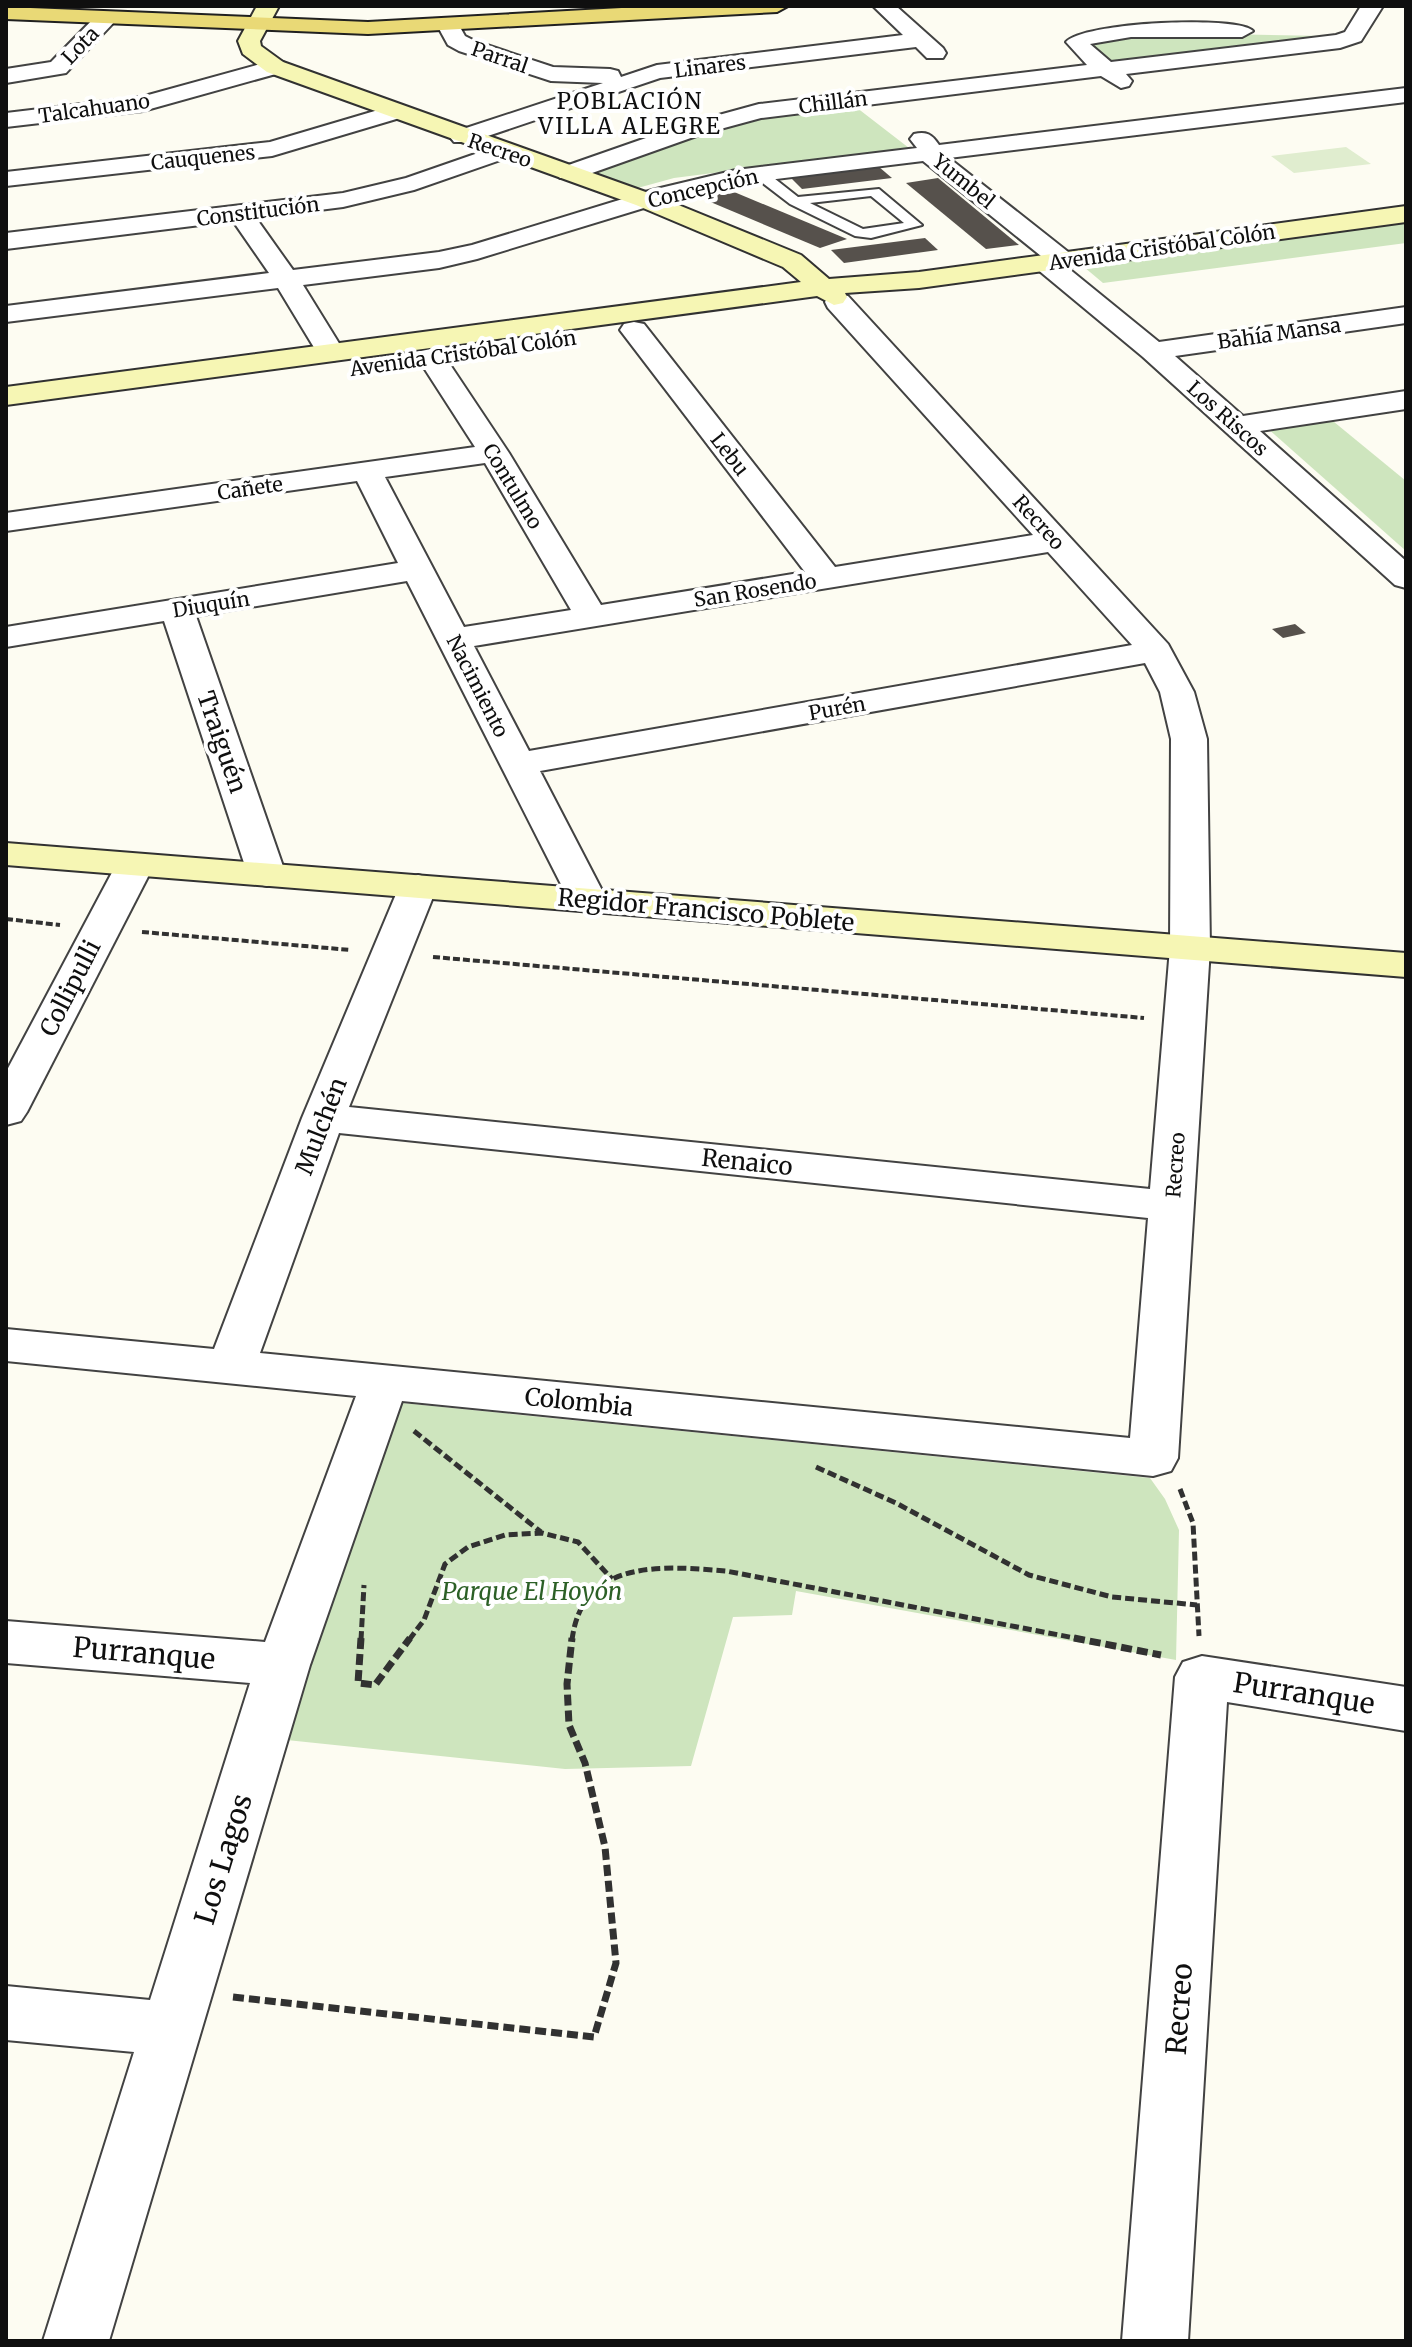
<svg xmlns="http://www.w3.org/2000/svg" width="1412" height="2347" viewBox="0 0 1412 2347" font-family="Merriweather,serif">
<style>
.green{fill:#cee5be}
.pitch{fill:#e0edcf}
.building{fill:#56514c}
.lines{fill:none;stroke-linecap:round;stroke-linejoin:round}
.lane-casing{stroke:#424242;stroke-width:4}
.street-casing{stroke:#424242;stroke-width:4}
.secondary-casing{stroke:#313131;stroke-width:4}
.primary-casing{stroke:#202020;stroke-width:4}
.path-far2{stroke:#313131;stroke-width:4;stroke-dasharray:7 3;stroke-linecap:butt}
.path-far1{stroke:#313131;stroke-width:5;stroke-dasharray:9 4;stroke-linecap:butt}
.path{stroke:#313131;stroke-width:7;stroke-dasharray:11 5;stroke-linecap:butt}
.lane{fill:#fff;fill-rule:evenodd}
.street{fill:#fff;fill-rule:evenodd}
.secondary{fill:#f6f6b4;fill-rule:evenodd}
.primary{fill:#e9d976;fill-rule:evenodd}
.labels{text-anchor:middle;dominant-baseline:central;stroke-width:8;stroke-linejoin:round;paint-order:stroke}
.far-street-label{font-size:20px;fill:#0f0f0f;stroke:#fff}
.far-neighbourhood-label{font-size:22px;letter-spacing:2px;fill:#0f0f0f;stroke:#fff}
.street-label{font-size:24px;fill:#0f0f0f;stroke:#fff}
.park-label{font-size:24px;font-style:italic;fill:#2c6026;stroke:#fff}
.near-street-label{font-size:28px;fill:#0f0f0f;stroke:#fff}
</style>
<rect width="100%" height="100%" fill="#fdfcf2"/>
<g class="green">
<path d="M 1166,33 L 1325,36 L 1331,38 L 1115,65 L 1087,42 Z"/>
<path d="M 852,104 L 909,148 L 674,178 L 634,189 L 583,169 L 737,117 Z"/>
<path d="M 1406,218 L 1406,243 L 1103,283 L 1078,262 Z"/>
<path d="M 1328,417 L 1406,481 L 1406,551 L 1265,426 Z"/>
<path d="M 392,1402 L 1150,1478 L 1165,1499 L 1179,1530 L 1176,1660 L 796,1591 L 792,1615 L 733,1617 L 691,1766 L 565,1769 L 277,1739 Z"/>
</g>
<path class="pitch" d="M 1346,147 L 1371,164 L 1294,173 L 1271,156 Z"/>
<g class="building">
<path d="M 879,167 L 892,178 L 802,189 L 791,178 Z"/>
<path d="M 938,178 L 1019,245 L 986,249 L 906,183 Z"/>
<path d="M 727,189 L 847,239 L 820,248 L 701,198 Z"/>
<path d="M 925,238 L 938,250 L 844,263 L 831,250 Z"/>
<path d="M 1295,624 L 1306,633 L 1283,638 L 1272,629 Z"/>
</g>
<g class="lines">
<defs>
<path id="lane" d="M 755,171 L 765,171 L 798,197 L 879,189 L 922,225 L 871,238 L 855,236 L 790,204 L 755,177 ZM 871,196 L 904,223 L 863,229 L 810,203 Z"/>
<g id="street">
<path d="M 873,6 L 896,6 L 943,48 L 946,53 L 943,58 L 927,58 L 916,47 L 660,78 L 470,142 L 454,142 L 450,137 L 454,132 L 603,83 L 551,81 L 459,51 L 448,45 L 437,25 L 440,20 L 456,20 L 465,36 L 475,41 L 553,67 L 610,69 L 618,71 L 621,77 L 657,65 L 903,35 Z"/>
<path d="M 1361,6 L 1383,6 L 1361,41 L 1340,48 L 1126,74 L 1132,81 L 1129,86 L 1121,88 L 1101,76 L 761,118 L 702,134 L 578,178 L 560,178 L 557,173 L 560,168 L 686,124 L 759,104 L 1087,65 L 1066,42 C 1082,22 1240,15 1253,31 L 1242,37 L 1131,37 L 1090,44 L 1111,62 L 1336,35 L 1345,32 Z"/>
<path d="M 106,13 L 117,19 L 66,73 L 6,83 L 6,69 L 51,62 L 98,14 Z"/>
<path d="M 275,60 L 283,62 L 286,67 L 283,72 L 143,111 L 6,127 L 6,113 L 141,97 Z"/>
<path d="M 1406,88 L 1406,102 L 949,158 L 1072,255 L 1076,261 L 1068,268 L 1159,342 L 1406,307 L 1406,323 L 1175,356 L 1243,416 L 1406,391 L 1406,409 L 1260,431 L 1406,561 L 1406,588 L 1395,585 L 1143,357 L 1037,269 L 1033,263 L 1041,256 L 923,161 L 736,184 L 670,200 L 477,259 L 439,268 L 303,285 L 345,353 L 341,359 L 331,361 L 321,359 L 278,288 L 6,322 L 6,306 L 269,273 L 233,221 L 6,249 L 6,233 L 343,193 L 406,178 L 504,144 L 512,146 L 516,151 L 512,156 L 414,190 L 343,207 L 256,218 L 293,270 L 439,252 L 472,245 L 652,190 L 736,170 L 917,148 L 910,139 L 914,134 C 926,131 932,134 939,145 Z"/>
<path d="M 395,105 L 403,107 L 407,112 L 403,117 L 272,156 L 6,186 L 6,172 L 270,142 Z"/>
<path d="M 838,294 L 848,296 L 1168,644 L 1194,692 L 1207,739 L 1210,948 L 1178,1458 L 1171,1471 L 1153,1476 L 402,1401 L 310,1665 L 109,2341 L 43,2341 L 134,2052 L 6,2040 L 6,1986 L 150,2000 L 250,1683 L 6,1663 L 6,1621 L 265,1642 L 356,1396 L 6,1361 L 6,1329 L 214,1349 L 302,1118 L 399,887 L 404,879 L 418,875 L 432,879 L 437,887 L 349,1107 L 1150,1189 L 1170,948 L 1171,739 L 1160,692 L 1145,663 L 540,771 L 607,900 L 602,908 L 588,912 L 574,908 L 569,900 L 407,581 L 196,616 L 286,875 L 280,883 L 267,886 L 254,883 L 248,875 L 164,621 L 6,647 L 6,627 L 398,563 L 357,481 L 6,531 L 6,513 L 475,447 L 417,357 L 421,351 L 431,349 L 441,351 L 509,453 L 601,605 L 805,572 L 620,330 L 624,324 L 634,322 L 644,324 L 835,567 L 1033,535 L 828,308 L 825,302 L 828,296 ZM 485,463 L 571,610 L 464,627 L 385,477 ZM 1048,552 L 1132,645 L 529,751 L 474,646 ZM 339,1133 L 1148,1218 L 1130,1438 L 260,1353 Z"/>
<path d="M 135,854 L 148,857 L 154,865 L 27,1112 L 21,1121 L 6,1125 L 6,1072 L 116,865 L 122,857 Z"/>
<path d="M 1202,1656 L 1406,1687 L 1406,1731 L 1227,1702 L 1188,2341 L 1122,2341 L 1175,1677 L 1183,1662 Z"/>
</g>
<g id="secondary">
<path d="M 257,6 L 279,6 L 260,41 L 261,46 L 283,62 L 654,195 L 801,255 L 829,279 L 919,272 L 1406,206 L 1406,222 L 919,288 L 845,293 L 847,297 L 843,303 L 834,305 L 817,296 L 6,405 L 6,387 L 801,282 L 783,267 L 636,205 L 267,72 L 243,54 L 238,41 Z"/>
<path d="M 6,843 L 1406,953 L 1406,977 L 6,865 Z"/>
</g>
<path id="primary" d="M 658,6 L 788,6 L 777,12 L 368,34 L 6,19 L 6,7 L 368,22 Z"/>
</defs>
<use href="#lane" class="lane-casing"/>
<use href="#street" class="street-casing"/>
<use href="#secondary" class="secondary-casing"/>
<use href="#primary" class="primary-casing"/>
<g class="path-far2">
<path d="M 6,919 L 60,925"/>
<path d="M 142,932 L 351,950"/>
<path d="M 433,957 L 1144,1018"/>
</g>
<g class="path-far1">
<path d="M 414,1431 L 541,1532"/>
<path d="M 816,1467 L 896,1503 L 1029,1575 L 1112,1597 L 1197,1605"/>
<path d="M 1180,1489 L 1193,1523 L 1199,1636"/>
<path d="M 361,1640 L 364,1585"/>
<path d="M 409,1640 L 424,1620 L 445,1564 L 468,1547 L 505,1535 L 542,1533 L 578,1542 L 612,1579"/>
<path d="M 572,1640 C 582,1558 664,1566 726,1571 L 1085,1640"/>
</g>
<g class="path">
<path d="M 361,1638 L 358,1683 L 375,1685 L 410,1638"/>
<path d="M 1074,1638 L 1161,1655"/>
<path d="M 233,1997 L 594,2037 L 616,1963 L 605,1847 L 585,1763 L 569,1725 L 567,1684 L 572,1638"/>
</g>
<use href="#lane" class="lane"/>
<use href="#street" class="street"/>
<use href="#secondary" class="secondary"/>
<use href="#primary" class="primary"/>
</g>
<g class="labels">
<g class="far-street-label">
<text transform="translate(80 45) rotate(-46)">Lota</text>
<text transform="translate(500 57) rotate(19)">Parral</text>
<text transform="translate(710 66) rotate(-7)">Linares</text>
<text transform="translate(833 102) rotate(-7)">Chillán</text>
<text transform="translate(94 108) rotate(-8)">Talcahuano</text>
<text transform="translate(500 150) rotate(19)">Recreo</text>
<text transform="translate(203 157) rotate(-6)">Cauquenes</text>
<text transform="translate(964 181) rotate(39)">Yumbel</text>
<text transform="translate(703 188) rotate(-13)">Concepción</text>
<text transform="translate(258 211) rotate(-7)">Constitución</text>
<text transform="translate(1162 247) rotate(-8)">Avenida Cristóbal Colón</text>
<text transform="translate(1279 333) rotate(-8)">Bahía Mansa</text>
<text transform="translate(463 353) rotate(-8)">Avenida Cristóbal Colón</text>
<text transform="translate(1228 418) rotate(42)">Los Riscos</text>
<text transform="translate(730 454) rotate(52)">Lebu</text>
<text transform="translate(513 486) rotate(59)">Contulmo</text>
<text transform="translate(250 488) rotate(-8)">Cañete</text>
<text transform="translate(1039 522) rotate(48)">Recreo</text>
<text transform="translate(755 590) rotate(-9)">San Rosendo</text>
<text transform="translate(211 604) rotate(-9)">Diuquín</text>
<text transform="translate(478 686) rotate(63)">Nacimiento</text>
<text transform="translate(837 708) rotate(-10)">Purén</text>
<text transform="translate(1175 1165) rotate(-86)">Recreo</text>
</g>
<g class="far-neighbourhood-label">
<text x="630" y="101">POBLACIÓN<tspan x="630" dy="25">VILLA ALEGRE</tspan></text>
</g>
<g class="street-label">
<text transform="translate(222 742) rotate(71)">Traiguén</text>
<text transform="translate(706 910) rotate(5)">Regidor Francisco Poblete</text>
<text transform="translate(70 988) rotate(-63)">Collipulli</text>
<text transform="translate(321 1126) rotate(-69)">Mulchén</text>
<text transform="translate(747 1162) rotate(6)">Renaico</text>
<text transform="translate(579 1402) rotate(6)">Colombia</text>
</g>
<g class="park-label">
<text x="532" y="1591">Parque El Hoyón</text>
</g>
<g class="near-street-label">
<text transform="translate(144 1653) rotate(5)">Purranque</text>
<text transform="translate(1304 1693) rotate(9)">Purranque</text>
<text transform="translate(223 1859) rotate(-73)">Los Lagos</text>
<text transform="translate(1179 2009) rotate(-86)">Recreo</text>
</g>
</g>
<rect width="1412" height="2347" fill="none" stroke="#0f0f0f" stroke-width="16"/>
</svg>
